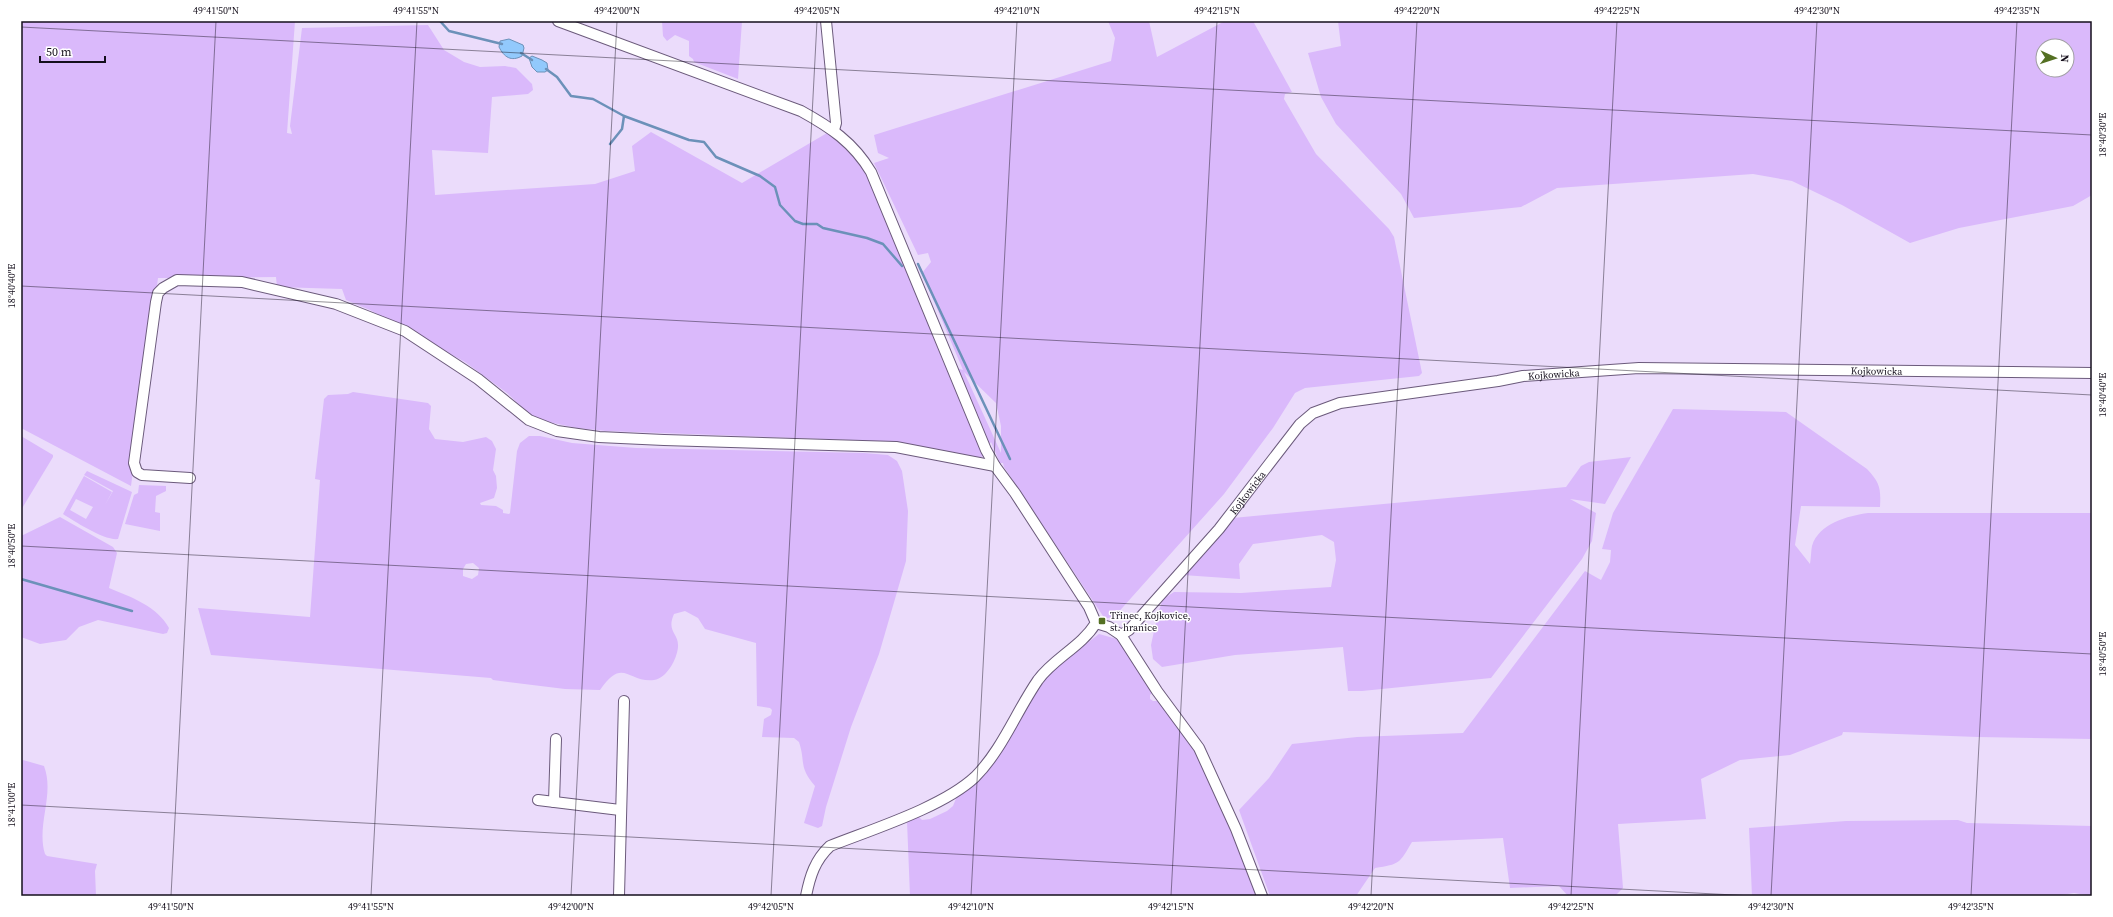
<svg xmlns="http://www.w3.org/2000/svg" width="2113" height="917" viewBox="0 0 2113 917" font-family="'Source Serif 4',serif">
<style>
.green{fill:#dab9fb;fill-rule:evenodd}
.water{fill:#92c9fc;stroke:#6c91b9}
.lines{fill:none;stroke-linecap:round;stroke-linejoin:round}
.stream{stroke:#6c91b9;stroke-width:2.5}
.minor-casing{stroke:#6b5a7b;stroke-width:12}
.minor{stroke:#fff;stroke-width:10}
.ticks{fill:none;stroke:#150f1c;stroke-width:1;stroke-opacity:0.45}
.poi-dot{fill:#547023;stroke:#fff;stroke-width:1.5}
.labels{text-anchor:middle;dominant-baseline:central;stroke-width:3;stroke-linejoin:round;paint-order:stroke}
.street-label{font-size:10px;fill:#150f1c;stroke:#fff}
.poi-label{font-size:10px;fill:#150f1c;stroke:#fff;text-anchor:start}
.neatline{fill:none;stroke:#150f1c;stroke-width:1.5}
.ticks-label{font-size:10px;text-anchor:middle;fill:#150f1c}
</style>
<rect width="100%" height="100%" fill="#ebdcfb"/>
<g class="green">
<path d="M 21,21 L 295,21 L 287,133 L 292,134 L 290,126 L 302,28 L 428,25 L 444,50 L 464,62 L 480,67 L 505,66 L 516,68 L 532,84 L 533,90 L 528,94 L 492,97 L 488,153 L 432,150 L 435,195 L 595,184 L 635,171 L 632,146 L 651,132 L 742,183 L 827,133 L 843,144 L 857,159 L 866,174 L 889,223 L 944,364 L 963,370 L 922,273 L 931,262 L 928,253 L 918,255 L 874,163 L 889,158 L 878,153 L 874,135 L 1111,61 L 1115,38 L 1108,21 L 1149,21 L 1157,57 L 1225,21 L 1253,21 L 1292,92 L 1285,94 L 1284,99 L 1316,154 L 1389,229 L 1394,237 L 1422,373 L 1419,376 L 1305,388 L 1295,393 L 1273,428 L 1224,494 L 1115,616 L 1105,619 L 1004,467 L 1003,463 L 1000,463 L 991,442 L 983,456 L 978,459 L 849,443 L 849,440 L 606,431 L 577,428 L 539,420 L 525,410 L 507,393 L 465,362 L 370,310 L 346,300 L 342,289 L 277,287 L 276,277 L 158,278 L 131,486 L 21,428 ZM 964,372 L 996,403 L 1001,426 L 1001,453 Z"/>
<path d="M 662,21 L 742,21 L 738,79 L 694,62 L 693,59 L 689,56 L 689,41 L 675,35 L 667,41 L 663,36 Z"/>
<path d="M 1338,21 L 2092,21 L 2092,195 L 2073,206 L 1959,228 L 1910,243 L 1842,205 L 1792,181 L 1753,174 L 1557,188 L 1521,207 L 1414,218 L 1401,194 L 1336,124 L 1321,97 L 1308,53 L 1341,46 ZM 2043,46 L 2067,46 L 2067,70 L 2043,70 Z"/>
<path d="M 353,392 L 428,403 L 431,406 L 429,429 L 435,439 L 463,442 L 486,437 L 492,441 L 496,449 L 493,470 L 496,476 L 497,488 L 494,498 L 480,503 L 481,505 L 496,506 L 503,510 L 503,513 L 509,514 L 510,513 L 517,451 L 520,443 L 529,436 L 540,436 L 572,443 L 636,448 L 864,453 L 888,455 L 897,461 L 902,471 L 908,511 L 906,561 L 879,654 L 851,727 L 826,807 L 822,826 L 818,828 L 804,823 L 815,786 C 798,766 806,763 799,742 L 794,738 L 762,737 L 764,719 L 771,715 L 772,710 L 770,708 L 757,706 L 756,643 L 705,629 L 698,618 L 685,611 L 674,614 C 666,632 679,633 678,647 C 677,659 667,678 654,680 C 628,683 623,656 600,690 L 565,689 L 493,680 L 491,678 L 211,655 L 198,608 L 310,617 L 320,480 L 315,479 L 324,399 L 328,395 L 348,394 ZM 473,563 L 479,568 L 478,575 L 472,579 L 463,576 L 463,569 L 466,564 Z"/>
<path d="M 1673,409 L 1786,412 L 1867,469 C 1880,483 1881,488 1880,507 L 1801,506 L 1795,545 L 1810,564 C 1811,558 1811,551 1812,546 C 1819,523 1848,516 1868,513 L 2092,513 L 2092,739 L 1978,737 L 1843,732 L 1842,735 L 1790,755 L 1740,760 L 1701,779 L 1706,819 L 1618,824 L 1623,888 L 1615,896 L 1568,896 L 1559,886 L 1510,888 L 1503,838 L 1412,842 C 1399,864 1400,864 1375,868 L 1356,896 L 1270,896 L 1239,810 L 1269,778 L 1292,744 L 1357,737 L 1463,733 L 1585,571 L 1601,580 L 1610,562 L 1611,550 L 1602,549 L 1613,513 Z"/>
<path d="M 21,436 L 53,455 L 53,457 L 21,510 Z"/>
<path d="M 1631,457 L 1605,504 L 1570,499 L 1596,513 L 1592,541 L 1582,559 L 1491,678 L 1362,691 L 1348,691 L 1343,647 L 1235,655 L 1162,667 L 1153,659 L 1151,645 L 1158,613 L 1163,599 L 1174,592 L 1241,593 L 1331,587 L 1336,560 L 1334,542 L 1322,535 L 1253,544 L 1239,564 L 1240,579 L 1183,575 L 1233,518 L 1566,487 L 1581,466 L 1589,462 Z"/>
<path d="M 87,471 L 132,492 L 118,539 C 105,541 74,521 63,514 L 84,476 L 112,492 L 105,505 L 113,491 L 84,475 ZM 76,499 L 93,507 L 86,519 L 70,510 Z"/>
<path d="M 139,485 L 166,486 L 166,491 L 156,496 L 155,512 L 160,513 L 160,531 L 125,524 L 134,495 L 138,493 Z"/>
<path d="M 60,517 L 113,547 L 117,553 L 109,588 C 131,597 157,606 169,628 L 167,633 L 163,634 L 98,620 L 79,627 L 66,640 L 40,644 L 21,637 L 21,536 Z"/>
<path d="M 1099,634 L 1117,639 L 1154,691 L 1150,695 L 1150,699 L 1153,701 L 1159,701 L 1186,737 L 1214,785 L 1258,896 L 910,896 L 907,821 L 918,816 L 922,820 L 930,819 L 947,811 L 953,806 L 957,796 L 989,770 L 1011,737 L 1033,695 L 1043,683 L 1048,673 Z"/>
<path d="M 23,760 L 44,766 C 55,795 36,825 45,854 L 47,856 L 97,864 L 95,871 L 96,896 L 21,896 L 21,761 Z"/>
<path d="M 1958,820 L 1967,823 L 2092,826 L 2092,896 L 2074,893 L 2055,896 L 1752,896 L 1749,828 L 1846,821 Z"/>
</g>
<g class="water">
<path d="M 509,39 L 523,45 L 524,48 L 522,56 C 511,62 504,57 499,47 L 500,41 Z"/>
<path d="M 532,56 L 542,60 L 547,63 L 548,70 L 545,72 L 537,72 L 532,67 L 529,58 Z"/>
</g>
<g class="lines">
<g class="stream">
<path d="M 440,21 L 449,31 L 502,44"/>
<path d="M 521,53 L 532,60"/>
<path d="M 546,69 L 557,77 L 571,96 L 593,99 L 624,116 L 689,140 L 704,142 L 716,157 L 760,176 L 775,187 L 780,205 L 795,221 L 803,224 L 817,224 L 823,228 L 867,238 L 883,244 L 902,266"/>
<path d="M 610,144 L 622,129 L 624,116"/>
<path d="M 918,264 L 1010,459"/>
<path d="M 21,579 L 132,611"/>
</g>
<defs>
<g id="minor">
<path d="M 558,21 L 801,111 C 830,127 853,142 871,172 L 986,450 L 995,466 L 1015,493 L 1089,607 L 1096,623 C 1081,647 1054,658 1038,680 C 1016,712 1002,750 975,777 C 943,807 873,829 830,846 C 815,860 810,876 806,896"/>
<path d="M 826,21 L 836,123 L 834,130"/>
<path d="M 190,478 L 142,475 L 137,472 L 134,463 L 156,302 L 158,293 L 163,288 L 177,280 L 242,282 L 336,304 L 405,331 L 478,379 L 529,420 L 557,431 L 599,437 L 664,440 L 896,447 L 995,466"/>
<path d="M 1096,623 L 1109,627 L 1121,635 L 1157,691 L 1199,748 L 1236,829 L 1262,896"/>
<path id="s1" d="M 1121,635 L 1129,630 L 1219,529 L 1300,424 L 1313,413 L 1340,403 L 1498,381 L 1523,376 L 1639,368 L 2092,373"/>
<path d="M 538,800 L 620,810"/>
<path d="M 554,802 L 556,739"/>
<path d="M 619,896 L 624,701"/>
</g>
</defs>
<use href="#minor" class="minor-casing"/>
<use href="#minor" class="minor"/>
</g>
<path class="ticks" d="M 21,27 L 2092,135M 21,286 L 2092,395M 21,546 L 2092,654M 21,805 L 1753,896M 171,896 L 216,21M 371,896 L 417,21M 571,896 L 617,21M 771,896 L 817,21M 971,896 L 1017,21M 1171,896 L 1217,21M 1371,896 L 1417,21M 1571,896 L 1617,21M 1771,896 L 1817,21M 1971,896 L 2017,21"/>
<rect class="poi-dot" x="1098" y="617" width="8" height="8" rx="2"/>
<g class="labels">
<g class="street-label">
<text stroke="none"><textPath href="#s1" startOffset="862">Kojkowicka</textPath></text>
<text stroke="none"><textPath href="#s1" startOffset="539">Kojkowicka</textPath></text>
<text stroke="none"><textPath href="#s1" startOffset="191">Kojkowicka</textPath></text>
</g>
<g class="poi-label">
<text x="1110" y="615">Třinec, Kojkovice,<tspan x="1110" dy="12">st. hranice</tspan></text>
</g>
</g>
<rect width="2113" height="917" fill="none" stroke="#ffffff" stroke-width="44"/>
<g transform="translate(2055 58) rotate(93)"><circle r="19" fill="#ffffff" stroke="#a19fa4"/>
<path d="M0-3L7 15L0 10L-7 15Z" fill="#547023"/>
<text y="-6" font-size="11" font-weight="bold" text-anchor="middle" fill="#150f1c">N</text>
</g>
<path d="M40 56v6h65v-6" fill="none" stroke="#150f1c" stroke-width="2"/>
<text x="46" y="56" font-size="12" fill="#150f1c" stroke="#ffffff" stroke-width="3" paint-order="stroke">50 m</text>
<rect x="22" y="22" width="2069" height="873" class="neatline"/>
<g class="ticks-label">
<text x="216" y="14">49°41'50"N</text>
<text x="416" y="14">49°41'55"N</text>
<text x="617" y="14">49°42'00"N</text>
<text x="817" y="14">49°42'05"N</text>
<text x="1017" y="14">49°42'10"N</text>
<text x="1217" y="14">49°42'15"N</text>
<text x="1417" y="14">49°42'20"N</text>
<text x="1617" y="14">49°42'25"N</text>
<text x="1817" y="14">49°42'30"N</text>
<text x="2017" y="14">49°42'35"N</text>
<text transform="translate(2102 135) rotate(-90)" y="4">18°40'30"E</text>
<text transform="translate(11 286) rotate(-90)" y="4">18°40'40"E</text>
<text transform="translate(2102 395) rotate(-90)" y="4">18°40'40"E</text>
<text transform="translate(11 546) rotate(-90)" y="4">18°40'50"E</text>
<text transform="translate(2102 654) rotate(-90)" y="4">18°40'50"E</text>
<text transform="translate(11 805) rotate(-90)" y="4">18°41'00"E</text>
<text x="171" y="910">49°41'50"N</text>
<text x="371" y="910">49°41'55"N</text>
<text x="571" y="910">49°42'00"N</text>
<text x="771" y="910">49°42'05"N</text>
<text x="971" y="910">49°42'10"N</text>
<text x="1171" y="910">49°42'15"N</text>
<text x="1371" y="910">49°42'20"N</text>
<text x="1571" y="910">49°42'25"N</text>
<text x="1771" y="910">49°42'30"N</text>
<text x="1971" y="910">49°42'35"N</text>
</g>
</svg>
